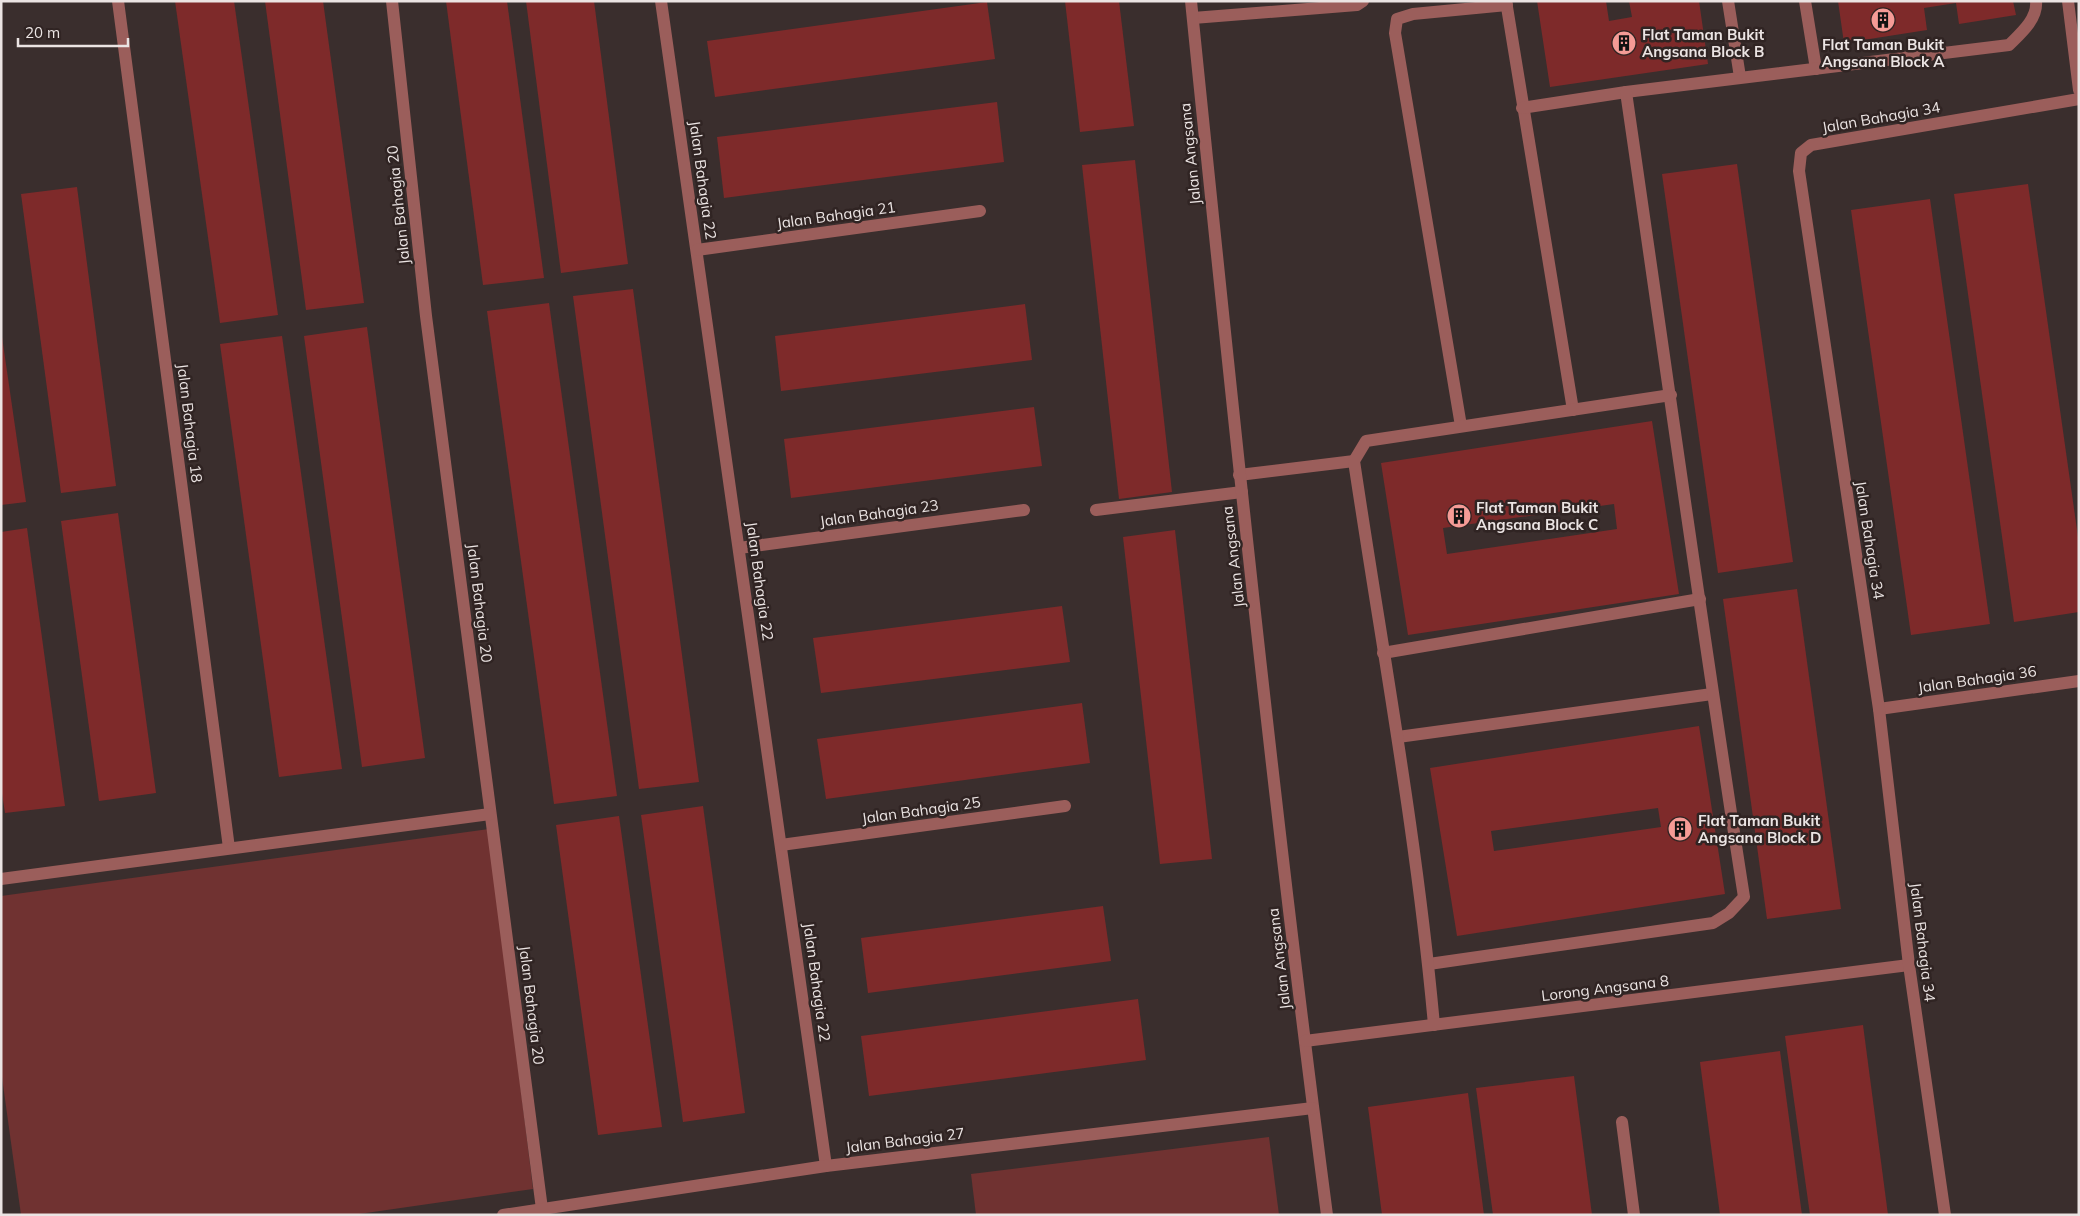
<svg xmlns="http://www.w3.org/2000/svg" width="2080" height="1216" viewBox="0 0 2080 1216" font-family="Mulish,sans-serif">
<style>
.green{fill:#703231}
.building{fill:#7e2a2a;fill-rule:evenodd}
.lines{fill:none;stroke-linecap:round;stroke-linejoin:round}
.service{stroke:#9b5e5b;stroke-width:12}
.minor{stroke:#9b5e5b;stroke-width:12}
.labels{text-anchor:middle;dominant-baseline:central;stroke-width:5;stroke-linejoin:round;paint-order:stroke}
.poi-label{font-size:15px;font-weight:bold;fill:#ebe4e3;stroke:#302423;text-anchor:start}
.street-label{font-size:15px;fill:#ebe4e3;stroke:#302423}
</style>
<rect width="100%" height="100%" fill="#3a2e2d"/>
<g class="green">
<path d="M 489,829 L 533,1189 L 352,1215 L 21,1215 L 1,1070 L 1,896 Z"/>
<path d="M 1269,1137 L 1279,1215 L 976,1215 L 971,1174 Z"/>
</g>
<g class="building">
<path d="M 175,1 L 234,1 L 278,315 L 220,323 Z"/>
<path d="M 265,1 L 323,1 L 364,303 L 306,310 Z"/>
<path d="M 446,1 L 507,1 L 544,278 L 483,285 Z"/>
<path d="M 526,1 L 594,1 L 628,264 L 561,273 Z"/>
<path d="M 1065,1 L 1119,1 L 1134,126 L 1080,132 Z"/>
<path d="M 1537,1 L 1606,1 L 1609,21 L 1632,17 L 1629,1 L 1699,1 L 1708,64 L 1550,87 Z"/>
<path d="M 1838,1 L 2013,1 L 2016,15 L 1959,24 L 1956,3 L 1924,8 L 1927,30 L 1844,43 Z"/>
<path d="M 987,2 L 995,59 L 715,97 L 707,41 Z"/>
<path d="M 997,102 L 1004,162 L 724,198 L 717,137 Z"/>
<path d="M 1135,160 L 1172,492 L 1119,499 L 1082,165 Z"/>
<path d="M 1737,164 L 1793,562 L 1718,573 L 1662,174 Z"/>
<path d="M 2028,184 L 2079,544 L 2079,612 L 2014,622 L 1954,194 Z"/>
<path d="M 77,187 L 116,486 L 61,493 L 21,194 Z"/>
<path d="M 1930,199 L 1990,624 L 1911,635 L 1851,210 Z"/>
<path d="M 633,289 L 699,782 L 639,789 L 573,296 Z"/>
<path d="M 549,303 L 617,796 L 554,804 L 487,311 Z"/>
<path d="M 1025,304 L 1032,360 L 781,391 L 775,336 Z"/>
<path d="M 367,327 L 425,758 L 362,767 L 304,336 Z"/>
<path d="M 1,330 L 26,502 L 1,505 Z"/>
<path d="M 282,336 L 342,769 L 279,777 L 220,344 Z"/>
<path d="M 1034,407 L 1042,466 L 791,498 L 784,439 Z"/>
<path d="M 1652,421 L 1679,594 L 1408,635 L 1381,463 ZM 1614,504 L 1617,529 L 1447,554 L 1443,528 Z"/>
<path d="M 118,513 L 156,793 L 99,801 L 61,521 Z"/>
<path d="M 27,528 L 65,806 L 5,813 L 1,787 L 1,532 Z"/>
<path d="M 1175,530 L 1212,859 L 1160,864 L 1123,537 Z"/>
<path d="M 1797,589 L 1841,909 L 1767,919 L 1723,599 Z"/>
<path d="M 1062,606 L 1070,662 L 821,693 L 813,638 Z"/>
<path d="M 1082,703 L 1090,763 L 826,799 L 817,739 Z"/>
<path d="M 1699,726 L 1725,894 L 1457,936 L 1430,768 ZM 1658,808 L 1661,827 L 1494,851 L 1491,831 Z"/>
<path d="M 703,806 L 745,1113 L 683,1122 L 641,815 Z"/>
<path d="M 619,816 L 662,1127 L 598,1135 L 556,825 Z"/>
<path d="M 1103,906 L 1111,961 L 868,993 L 861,938 Z"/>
<path d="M 1138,999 L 1146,1060 L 869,1096 L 861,1036 Z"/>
<path d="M 1863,1025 L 1888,1215 L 1810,1215 L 1785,1036 Z"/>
<path d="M 1780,1051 L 1802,1215 L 1720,1215 L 1700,1062 Z"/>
<path d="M 1574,1076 L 1592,1215 L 1493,1215 L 1476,1088 Z"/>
<path d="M 1468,1093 L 1484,1215 L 1382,1215 L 1368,1107 Z"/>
</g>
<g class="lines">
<g class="service">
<path d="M 1506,1 L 1573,410"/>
<path d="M 1728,1 L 1740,77"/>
<path d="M 1805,1 L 1816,69"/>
<path d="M 1193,18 L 1357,5 L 1363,1"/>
<path d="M 1522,108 L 1626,92 L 2009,45 C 2020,34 2038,19 2036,1"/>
<path d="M 1461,426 L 1395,33 L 1397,19 L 1413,14 L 1507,5"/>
<path d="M 1239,475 L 1354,461"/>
<path d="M 1096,510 L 1242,492"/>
<path d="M 1383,653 L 1700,599"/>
<path d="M 1398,737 L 1712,694"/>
<path d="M 1429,964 L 1713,923 L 1729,913 L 1744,897 C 1702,629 1665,360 1626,92"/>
<path d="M 1434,1025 C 1417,836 1382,649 1354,461 L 1366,441 L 1671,395"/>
</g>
<g class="minor">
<path d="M 118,1 L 229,848"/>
<path d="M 392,1 L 426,316 L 542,1209"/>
<path d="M 661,1 L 826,1166"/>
<path d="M 1191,1 C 1232,406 1274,811 1327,1215"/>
<path d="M 2068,1 L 2079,90"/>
<path d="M 697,250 L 980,211"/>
<path d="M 739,548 L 1024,510"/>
<path d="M 1879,709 L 2079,681"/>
<path d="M 781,845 L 1065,806"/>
<path d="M 1,879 L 490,814"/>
<path d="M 1305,1041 L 1909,965"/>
<path d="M 1622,1122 L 1634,1215"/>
<path d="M 503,1215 L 826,1166 L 1313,1108"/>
<path d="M 1945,1215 L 1909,965 L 1879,709 L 1799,171 L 1801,153 L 1811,145 L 2079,99"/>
</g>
</g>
<defs>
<symbol id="building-disc" viewBox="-11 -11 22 22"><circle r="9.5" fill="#f59b96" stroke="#302423"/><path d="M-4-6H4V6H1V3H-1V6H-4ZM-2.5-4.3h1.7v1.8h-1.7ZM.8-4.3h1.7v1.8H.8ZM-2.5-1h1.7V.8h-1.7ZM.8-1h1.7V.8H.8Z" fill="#111"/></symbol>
</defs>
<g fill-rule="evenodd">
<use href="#building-disc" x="1869" y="6" width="28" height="28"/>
<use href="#building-disc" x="1610" y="29" width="28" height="28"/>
<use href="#building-disc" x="1445" y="502" width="28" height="28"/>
<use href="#building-disc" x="1666" y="815" width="28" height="28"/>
</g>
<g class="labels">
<g class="poi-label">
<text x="1642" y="34">Flat Taman Bukit<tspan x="1642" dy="17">Angsana Block B</tspan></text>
<text x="1883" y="44" text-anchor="middle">Flat Taman Bukit<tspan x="1883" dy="17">Angsana Block A</tspan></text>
<text x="1476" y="507">Flat Taman Bukit<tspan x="1476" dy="17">Angsana Block C</tspan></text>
<text x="1698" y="820">Flat Taman Bukit<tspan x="1698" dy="17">Angsana Block D</tspan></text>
</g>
<g class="street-label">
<text transform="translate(1881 117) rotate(-10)">Jalan Bahagia 34</text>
<text transform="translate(1190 154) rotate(-96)">Jalan Angsana</text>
<text transform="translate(703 180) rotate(82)">Jalan Bahagia 22</text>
<text transform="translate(398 205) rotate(-96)">Jalan Bahagia 20</text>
<text transform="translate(836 215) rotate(-8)">Jalan Bahagia 21</text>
<text transform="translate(190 423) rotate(83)">Jalan Bahagia 18</text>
<text transform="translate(879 513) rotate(-8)">Jalan Bahagia 23</text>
<text transform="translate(1870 540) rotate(81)">Jalan Bahagia 34</text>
<text transform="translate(1233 557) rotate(-97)">Jalan Angsana</text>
<text transform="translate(760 581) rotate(82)">Jalan Bahagia 22</text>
<text transform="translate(480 603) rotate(83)">Jalan Bahagia 20</text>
<text transform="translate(1977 679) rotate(-8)">Jalan Bahagia 36</text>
<text transform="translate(921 810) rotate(-8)">Jalan Bahagia 25</text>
<text transform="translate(1923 942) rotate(83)">Jalan Bahagia 34</text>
<text transform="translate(1279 959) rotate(-97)">Jalan Angsana</text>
<text transform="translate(817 982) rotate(82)">Jalan Bahagia 22</text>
<text transform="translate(1605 988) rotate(-7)">Lorong Angsana 8</text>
<text transform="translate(532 1005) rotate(83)">Jalan Bahagia 20</text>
<text transform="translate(905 1140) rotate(-7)">Jalan Bahagia 27</text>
</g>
</g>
<rect width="2080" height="1216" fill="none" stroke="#ebe4e3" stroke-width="5"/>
<path d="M18 38v8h110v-8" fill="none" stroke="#ebe4e3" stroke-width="2.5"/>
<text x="25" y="38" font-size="15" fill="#ebe4e3" stroke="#302423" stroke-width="4" paint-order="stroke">20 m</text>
</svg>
